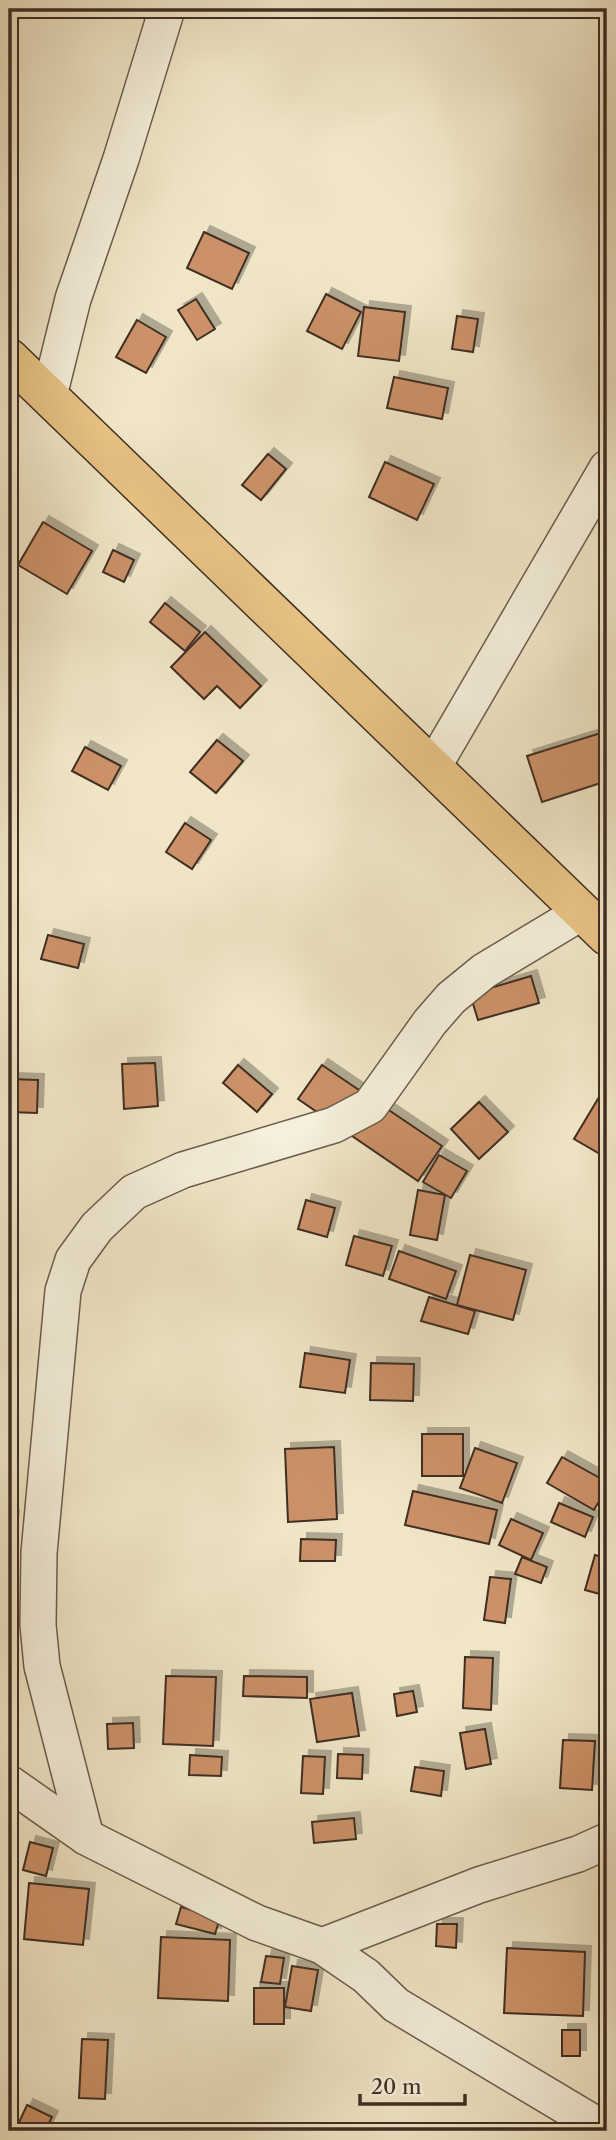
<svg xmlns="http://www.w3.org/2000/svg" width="616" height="2140" viewBox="0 0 616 2140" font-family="'Libre Caslon Text',serif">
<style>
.building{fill:#cc9167;stroke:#3f2e23;stroke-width:2;filter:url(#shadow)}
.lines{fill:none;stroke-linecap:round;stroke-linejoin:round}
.minor-casing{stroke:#6b5c4c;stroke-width:38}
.major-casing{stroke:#3f2e23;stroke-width:41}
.minor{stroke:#f5efdb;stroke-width:35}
.major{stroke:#e8c384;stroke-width:38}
</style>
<defs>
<filter id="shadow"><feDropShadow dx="6" dy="-6" stdDeviation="0" flood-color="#0004"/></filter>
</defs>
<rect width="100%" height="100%" fill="#f0e6c7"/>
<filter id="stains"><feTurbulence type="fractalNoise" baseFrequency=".00286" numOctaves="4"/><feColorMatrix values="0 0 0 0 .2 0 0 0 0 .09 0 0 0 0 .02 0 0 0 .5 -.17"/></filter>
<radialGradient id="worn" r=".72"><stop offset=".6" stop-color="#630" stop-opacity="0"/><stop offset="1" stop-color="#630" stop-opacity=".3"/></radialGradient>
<g class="building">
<path d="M 204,232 L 249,253 L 232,289 L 187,268 Z"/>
<path d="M 326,294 L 361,312 L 342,349 L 307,331 Z"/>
<path d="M 196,299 L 215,329 L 197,340 L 178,310 Z"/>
<path d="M 364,307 L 405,312 L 399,361 L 358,356 Z"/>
<path d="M 457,316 L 478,319 L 473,352 L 452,349 Z"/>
<path d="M 137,320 L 166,337 L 146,373 L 116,357 Z"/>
<path d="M 394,377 L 448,388 L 442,419 L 387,408 Z"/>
<path d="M 268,454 L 286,469 L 261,500 L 242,485 Z"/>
<path d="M 385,462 L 434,484 L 417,520 L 369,497 Z"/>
<path d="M 43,522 L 92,551 L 67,594 L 18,565 Z"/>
<path d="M 113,550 L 134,560 L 124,582 L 103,572 Z"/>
<path d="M 165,603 L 200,632 L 185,651 L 150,622 Z"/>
<path d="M 205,632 L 261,686 L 240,708 L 217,686 L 204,699 L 171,667 Z"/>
<path d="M 607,731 L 607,781 L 542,802 L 527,756 Z"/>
<path d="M 217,740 L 243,761 L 216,793 L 190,772 Z"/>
<path d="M 85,747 L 121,766 L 108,790 L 72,771 Z"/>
<path d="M 185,823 L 211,840 L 192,869 L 166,852 Z"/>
<path d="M 48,935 L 84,944 L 78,968 L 41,959 Z"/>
<path d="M 531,976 L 539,1003 L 478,1020 L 470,994 Z"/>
<path d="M 155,1063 L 158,1106 L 124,1109 L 122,1064 Z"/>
<path d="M 238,1065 L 272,1094 L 257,1112 L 223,1083 Z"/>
<path d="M 322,1065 L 442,1146 L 418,1181 L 298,1099 Z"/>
<path d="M 9,1079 L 38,1080 L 37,1113 L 9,1112 Z"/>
<path d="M 605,1087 L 607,1088 L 607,1158 L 574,1139 Z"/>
<path d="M 479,1102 L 508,1132 L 479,1159 L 451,1129 Z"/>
<path d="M 439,1155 L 467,1171 L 451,1198 L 423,1182 Z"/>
<path d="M 418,1190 L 445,1195 L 437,1240 L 410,1235 Z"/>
<path d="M 306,1200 L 335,1208 L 327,1237 L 298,1229 Z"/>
<path d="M 354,1236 L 392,1246 L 383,1276 L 346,1265 Z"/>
<path d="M 399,1251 L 456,1271 L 446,1299 L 389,1279 Z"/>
<path d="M 470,1255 L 526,1270 L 513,1320 L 457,1305 Z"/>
<path d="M 429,1297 L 475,1311 L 468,1334 L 421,1321 Z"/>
<path d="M 305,1353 L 350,1360 L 345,1393 L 300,1387 Z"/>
<path d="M 371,1363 L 414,1364 L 413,1401 L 370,1400 Z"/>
<rect x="422" y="1434" width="41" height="42"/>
<path d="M 334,1447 L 337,1519 L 288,1522 L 285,1449 Z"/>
<path d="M 475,1448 L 517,1463 L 502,1503 L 460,1488 Z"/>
<path d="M 562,1457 L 607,1482 L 607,1488 L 594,1510 L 547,1483 Z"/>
<path d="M 413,1491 L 497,1510 L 489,1544 L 405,1525 Z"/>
<path d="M 559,1503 L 593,1517 L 585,1537 L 551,1522 Z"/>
<path d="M 9,1516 L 13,1516 L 11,1535 L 9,1535 Z"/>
<path d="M 511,1519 L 543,1533 L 531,1560 L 499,1545 Z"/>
<path d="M 301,1539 L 336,1540 L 335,1561 L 300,1561 Z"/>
<path d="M 595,1555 L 607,1558 L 607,1596 L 585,1590 Z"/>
<path d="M 522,1557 L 547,1567 L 541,1583 L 515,1574 Z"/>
<path d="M 490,1577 L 511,1579 L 505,1623 L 484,1620 Z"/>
<path d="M 465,1657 L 493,1658 L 491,1710 L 463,1708 Z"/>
<path d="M 166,1676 L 216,1677 L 213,1746 L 163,1744 Z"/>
<path d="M 244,1676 L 307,1677 L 307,1698 L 243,1696 Z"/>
<path d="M 413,1691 L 417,1712 L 397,1716 L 394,1694 Z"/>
<path d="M 352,1693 L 359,1736 L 317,1742 L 310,1699 Z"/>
<path d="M 133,1723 L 134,1748 L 108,1749 L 107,1724 Z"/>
<path d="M 485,1729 L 491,1764 L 466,1769 L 460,1733 Z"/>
<rect x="603" y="1737" width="4" height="30"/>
<path d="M 563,1740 L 595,1741 L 592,1790 L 560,1788 Z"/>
<path d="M 338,1754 L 363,1755 L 362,1779 L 337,1778 Z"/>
<path d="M 190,1755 L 222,1757 L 221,1776 L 189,1775 Z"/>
<path d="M 303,1756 L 325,1757 L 323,1794 L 301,1793 Z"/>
<path d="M 415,1767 L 444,1771 L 441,1796 L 411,1791 Z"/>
<path d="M 354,1818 L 356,1839 L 314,1843 L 312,1822 Z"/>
<path d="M 30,1842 L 53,1848 L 46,1876 L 23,1870 Z"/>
<path d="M 29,1883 L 89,1889 L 83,1945 L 24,1939 Z"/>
<path d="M 181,1907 L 220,1918 L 215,1934 L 176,1924 Z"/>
<path d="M 437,1924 L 457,1924 L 456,1948 L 436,1946 Z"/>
<path d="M 161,1937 L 230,1940 L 228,2001 L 158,1998 Z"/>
<path d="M 507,1948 L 585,1952 L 583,2016 L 504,2013 Z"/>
<path d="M 266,1956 L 284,1958 L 280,1984 L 261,1982 Z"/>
<path d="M 292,1966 L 318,1970 L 311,2011 L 285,2007 Z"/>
<rect x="254" y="1988" width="30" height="36"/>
<rect x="562" y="2030" width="18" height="26"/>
<path d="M 82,2039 L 108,2040 L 105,2099 L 79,2098 Z"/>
<path d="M 27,2105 L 52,2117 L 45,2131 L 15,2131 Z"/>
</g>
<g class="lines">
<defs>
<g id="minor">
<path d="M 49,396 L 73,299 L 121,159 L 167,9"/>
<path d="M 433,767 L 607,468"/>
<path d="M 9,1783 L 86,1837 L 257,1923 L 322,1946 L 366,1976 L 396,2005 L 607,2131"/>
<path d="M 86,1837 L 42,1666 L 38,1625 L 39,1553 L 63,1291 L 73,1260 L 97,1227 L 134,1192 L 183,1170 L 334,1125 L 370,1106 L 430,1022 L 451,998 L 484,971 L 582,912"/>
<path d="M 322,1946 L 479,1885 L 578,1854 L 607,1841"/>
</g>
<path id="major" d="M 9,358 L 607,936"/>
</defs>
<use href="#minor" class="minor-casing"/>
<use href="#major" class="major-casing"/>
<use href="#minor" class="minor"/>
<use href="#major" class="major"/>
</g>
<rect width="616" height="2140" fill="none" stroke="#f0e6c7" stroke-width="35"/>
<rect x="10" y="10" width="595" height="2119" fill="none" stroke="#3f2e23" stroke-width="3.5"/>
<rect x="18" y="18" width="581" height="2105" fill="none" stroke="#3f2e23" stroke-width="2"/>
<path d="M360 2094v10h105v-10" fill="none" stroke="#3f2e23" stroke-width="3.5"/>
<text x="371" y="2094" font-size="21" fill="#3f2e23" stroke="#f5efdb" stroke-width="5" paint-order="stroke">20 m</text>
<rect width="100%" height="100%" filter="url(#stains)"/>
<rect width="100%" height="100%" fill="url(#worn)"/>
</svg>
